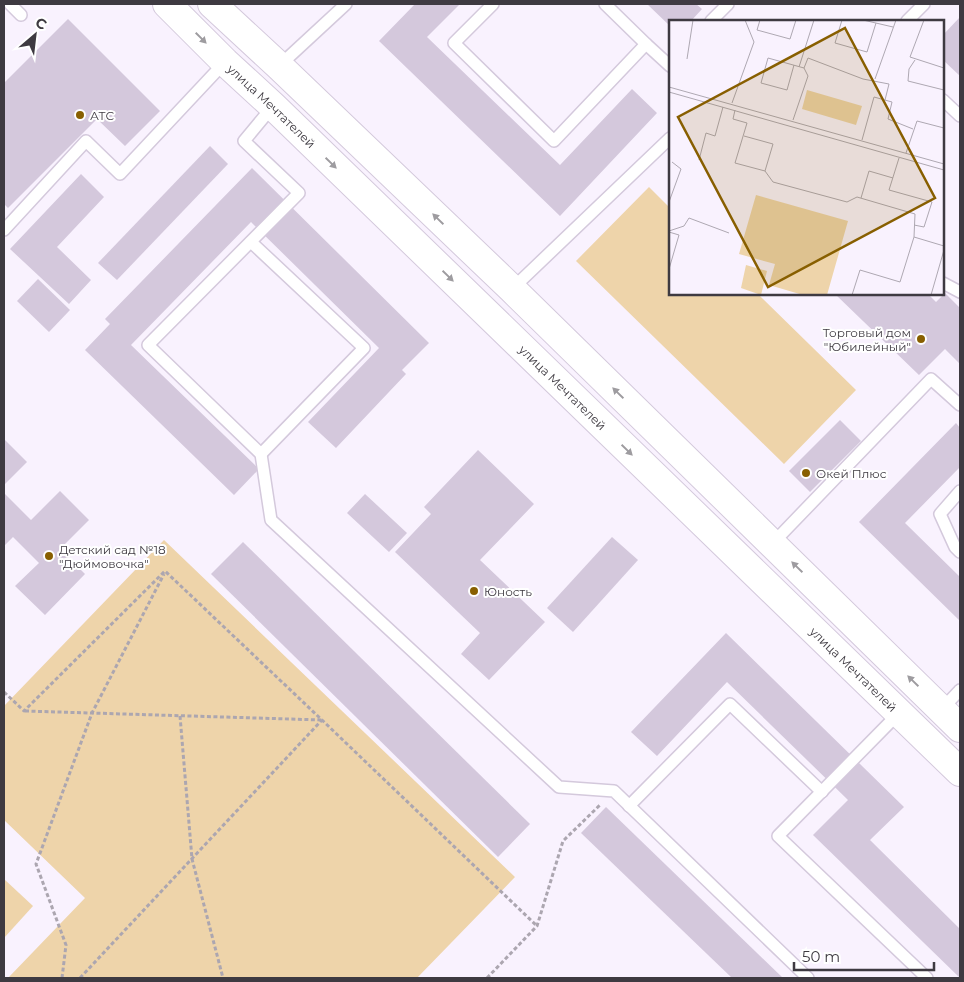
<svg xmlns="http://www.w3.org/2000/svg" width="964" height="982" viewBox="0 0 964 982" font-family="Montserrat,sans-serif">
<style>
.green{fill:#eed4aa}
.building{fill:#d4c8dc}
.lines{fill:none;stroke-linecap:round;stroke-linejoin:round}
.lane-casing{stroke:#d4c9dc;stroke-width:14}
.secondary-casing{stroke:#d4c9dc;stroke-width:30}
.path{stroke:#aca6b0;stroke-width:3;stroke-dasharray:4 2.5;stroke-linecap:butt}
.lane{stroke:#fff;stroke-width:11}
.secondary{stroke:#fff;stroke-width:28}
.oneway{fill:#9e9ca0}
.poi-dot{fill:#885f00;stroke:#fff;stroke-width:2}
.labels{text-anchor:middle;dominant-baseline:central;stroke-width:4;stroke-linejoin:round;paint-order:stroke}
.street-label{font-size:12px;fill:#3e3a41;stroke:#fff}
.poi-label{font-size:12px;fill:#3e3a41;stroke:#fff;text-anchor:start}
.inset-road{fill:none;stroke:#aea8b2;stroke-width:1}
.view{fill:#885f00;fill-opacity:0.15;stroke:#885f00;stroke-width:2.5}
.inset-edge{fill:none;stroke:#3e3a41;stroke-width:2.5}
</style>
<rect width="100%" height="100%" fill="#f9f2fe"/>
<g class="green">
<path d="M 649,187 L 670,208 L 670,294 L 758,294 L 856,390 L 784,464 L 576,261 Z"/>
<path d="M 164,540 L 515,877 L 417,978 L 8,978 L 85,898 L 4,820 L 4,706 Z"/>
<path d="M 4,879 L 33,906 L 4,938 Z"/>
</g>
<g class="building">
<path d="M 415,4 L 460,4 L 427,37 L 560,165 L 632,89 L 657,113 L 560,216 L 379,41 Z"/>
<path d="M 647,4 L 696,4 L 702,9 L 691,21 L 670,21 L 670,26 Z"/>
<path d="M 960,17 L 960,76 L 943,60 L 943,35 Z"/>
<path d="M 68,19 L 160,111 L 125,146 L 97,119 L 8,208 L 4,204 L 4,83 Z"/>
<path d="M 210,146 L 228,164 L 117,280 L 98,263 Z"/>
<path d="M 252,168 L 429,343 L 402,370 L 406,374 L 336,448 L 308,422 L 379,348 L 251,222 L 131,345 L 259,469 L 234,495 L 85,350 L 110,324 L 105,319 Z"/>
<path d="M 81,174 L 104,197 L 57,247 L 91,280 L 69,304 L 10,249 Z"/>
<path d="M 38,279 L 70,310 L 49,332 L 17,301 Z"/>
<path d="M 945,293 L 960,308 L 960,364 L 945,349 L 919,375 L 835,294 L 928,294 L 936,302 Z"/>
<path d="M 840,420 L 861,441 L 810,492 L 789,471 Z"/>
<path d="M 956,423 L 960,428 L 960,467 L 905,523 L 960,577 L 960,621 L 859,522 Z"/>
<path d="M 4,439 L 27,462 L 4,485 Z"/>
<path d="M 478,450 L 534,504 L 480,560 L 545,622 L 489,680 L 461,654 L 480,633 L 395,552 L 431,514 L 424,507 Z"/>
<path d="M 60,491 L 89,520 L 60,549 L 85,574 L 45,615 L 15,586 L 39,563 L 13,537 L 4,546 L 4,493 L 31,520 Z"/>
<path d="M 365,494 L 407,533 L 389,552 L 347,513 Z"/>
<path d="M 612,537 L 638,560 L 573,632 L 547,608 Z"/>
<path d="M 243,542 L 530,824 L 498,857 L 211,574 Z"/>
<path d="M 726,633 L 904,807 L 870,840 L 960,929 L 960,978 L 813,835 L 848,800 L 727,682 L 657,756 L 631,732 Z"/>
<path d="M 606,807 L 783,978 L 732,978 L 581,833 Z"/>
</g>
<g class="lines">
<defs>
<g id="lane">
<path d="M 10,4 L 21,15"/>
<path d="M 493,4 L 454,43 L 554,141 L 646,44"/>
<path d="M 605,4 L 646,44 L 670,66"/>
<path d="M 711,21 L 728,4"/>
<path d="M 907,21 L 924,4"/>
<path d="M 279,66 L 346,4"/>
<path d="M 943,100 L 960,116"/>
<path d="M 273,106 L 244,141 L 299,193 L 148,345 L 261,454 L 271,520 L 559,787 L 614,791 L 808,978"/>
<path d="M 4,230 L 86,141 L 120,174 L 225,62"/>
<path d="M 251,242 L 364,348 L 261,454"/>
<path d="M 943,283 L 960,292"/>
<path d="M 512,289 L 670,138"/>
<path d="M 960,491 L 940,514 L 955,547 L 960,552"/>
<path d="M 772,544 L 931,379 L 960,405"/>
<path d="M 942,709 L 960,690"/>
<path d="M 899,713 L 778,836 L 927,978"/>
<path d="M 629,806 L 730,704 L 822,792"/>
</g>
<g id="secondary">
<path id="s1" d="M 167,4 L 225,62 L 273,106 L 960,772"/>
<path d="M 212,4 L 279,66 L 512,289 L 960,728"/>
</g>
</defs>
<use href="#lane" class="lane-casing"/>
<use href="#secondary" class="secondary-casing"/>
<g class="path">
<path d="M 4,692 L 24,711 L 165,571 L 322,720 L 537,926"/>
<path d="M 25,711 L 322,720"/>
<path d="M 180,716 L 192,859 L 223,978"/>
<path d="M 62,978 L 66,945 L 36,864 L 92,713 L 164,574"/>
<path d="M 80,978 L 322,720"/>
<path d="M 487,978 L 537,926 L 563,841 L 601,804"/>
</g>
<use href="#lane" class="lane"/>
<use href="#secondary" class="secondary"/>
</g>
<defs><path id="oneway-solid" d="M-6-.8H1V-3.2L6.5 0L1 3.2V.8H-6Z" transform="scale(1.25)"/></defs>
<g class="oneway">
<use href="#oneway-solid" transform="translate(201 38) rotate(45)"/>
<use href="#oneway-solid" transform="translate(331 163) rotate(44)"/>
<use href="#oneway-solid" transform="translate(438 219) rotate(-136)"/>
<use href="#oneway-solid" transform="translate(448 276) rotate(44)"/>
<use href="#oneway-solid" transform="translate(618 393) rotate(-136)"/>
<use href="#oneway-solid" transform="translate(627 450) rotate(44)"/>
<use href="#oneway-solid" transform="translate(797 567) rotate(-136)"/>
<use href="#oneway-solid" transform="translate(913 681) rotate(-136)"/>
</g>
<g class="poi-dot">
<circle cx="80" cy="115" r="5"/>
<circle cx="921" cy="339" r="5"/>
<circle cx="806" cy="473" r="5"/>
<circle cx="49" cy="556" r="5"/>
<circle cx="474" cy="591" r="5"/>
</g>
<g class="labels">
<g class="street-label">
<text stroke="none"><textPath href="#s1" startOffset="146">улица Мечтателей</textPath></text>
<text stroke="none"><textPath href="#s1" startOffset="551">улица Мечтателей</textPath></text>
<text stroke="none"><textPath href="#s1" startOffset="956">улица Мечтателей</textPath></text>
</g>
<g class="poi-label">
<text x="90" y="115">АТС</text>
<text x="911" y="332" text-anchor="end">Торговый дом<tspan x="911" dy="14">"Юбилейный"</tspan></text>
<text x="816" y="473">Окей Плюс</text>
<text x="59" y="549">Детский сад №18<tspan x="59" dy="14">"Дюймовочка"</tspan></text>
<text x="484" y="591">Юность</text>
</g>
</g>
<g transform="translate(669 20)">
<rect width="275" height="275" fill="#f9f2fe"/>
<path d="M 138,70 L 193,86 L 187,105 L 133,89 ZM 87,175 L 179,201 L 158,275 L 134,275 L 100,265 L 106,244 L 70,234 ZM 77,245 L 98,251 L 92,275 L 72,268 Z" fill="#eed4aa"/>
<path class="inset-road" d="M 91,0 L 88,10 L 121,19 L 127,0M 173,0 L 166,23 L 198,32 L 207,3M 194,0 L 224,7M 255,0 L 241,37 L 275,48M 18,39 L 24,0M 246,40 L 240,49 L 239,61 L 275,70M 125,45 L 118,70 L 92,63 L 99,38 L 135,48 L 139,38 L 194,59 L 220,64 L 216,80M 130,47 L 145,0M 206,59 L 227,0M 0,67 L 275,144M 0,72 L 275,150M 63,83 L 85,22 L 76,0M 66,90 L 64,99 L 78,103 L 66,143 L 96,151 L 104,162 L 178,182 L 188,177 L 246,194 L 245,217 L 275,226M 124,100 L 139,56 L 135,48M 75,116 L 104,124 L 96,151M 193,120 L 205,77 L 223,82 L 219,99 L 244,109M 237,133 L 248,101 L 275,108M 230,138 L 220,170 L 263,182 L 255,207 L 245,205M 30,140 L 37,113 L 46,116 L 54,87M 192,178 L 200,151 L 224,158M 0,182 L 12,149 L 3,142M 0,211 L 15,206 L 20,198 L 60,213M 0,212 L 10,215 L 0,249M 183,275 L 191,250 L 231,262 L 245,217M 262,275 L 275,230"/>
<path class="view" d="M 176,8 L 266,178 L 99,267 L 9,97 Z"/>
<rect width="275" height="275" class="inset-edge"/>
</g>
<rect width="964" height="982" fill="none" stroke="#3e3a41" stroke-width="10"/>
<g transform="translate(35 35) rotate(28)" stroke="#ffffff" stroke-width="4" paint-order="stroke">
<path d="M0-4L9 19L0 12L-9 19Z" fill="#3e3a41"/>
<text y="-8" font-size="14" font-weight="bold" text-anchor="middle" fill="#3e3a41">С</text>
</g>
<path d="M794 962v8h140v-8" fill="none" stroke="#3e3a41" stroke-width="2.5"/>
<text x="802" y="962" font-size="15" fill="#3e3a41" stroke="#ffffff" stroke-width="4" paint-order="stroke">50 m</text>
</svg>
